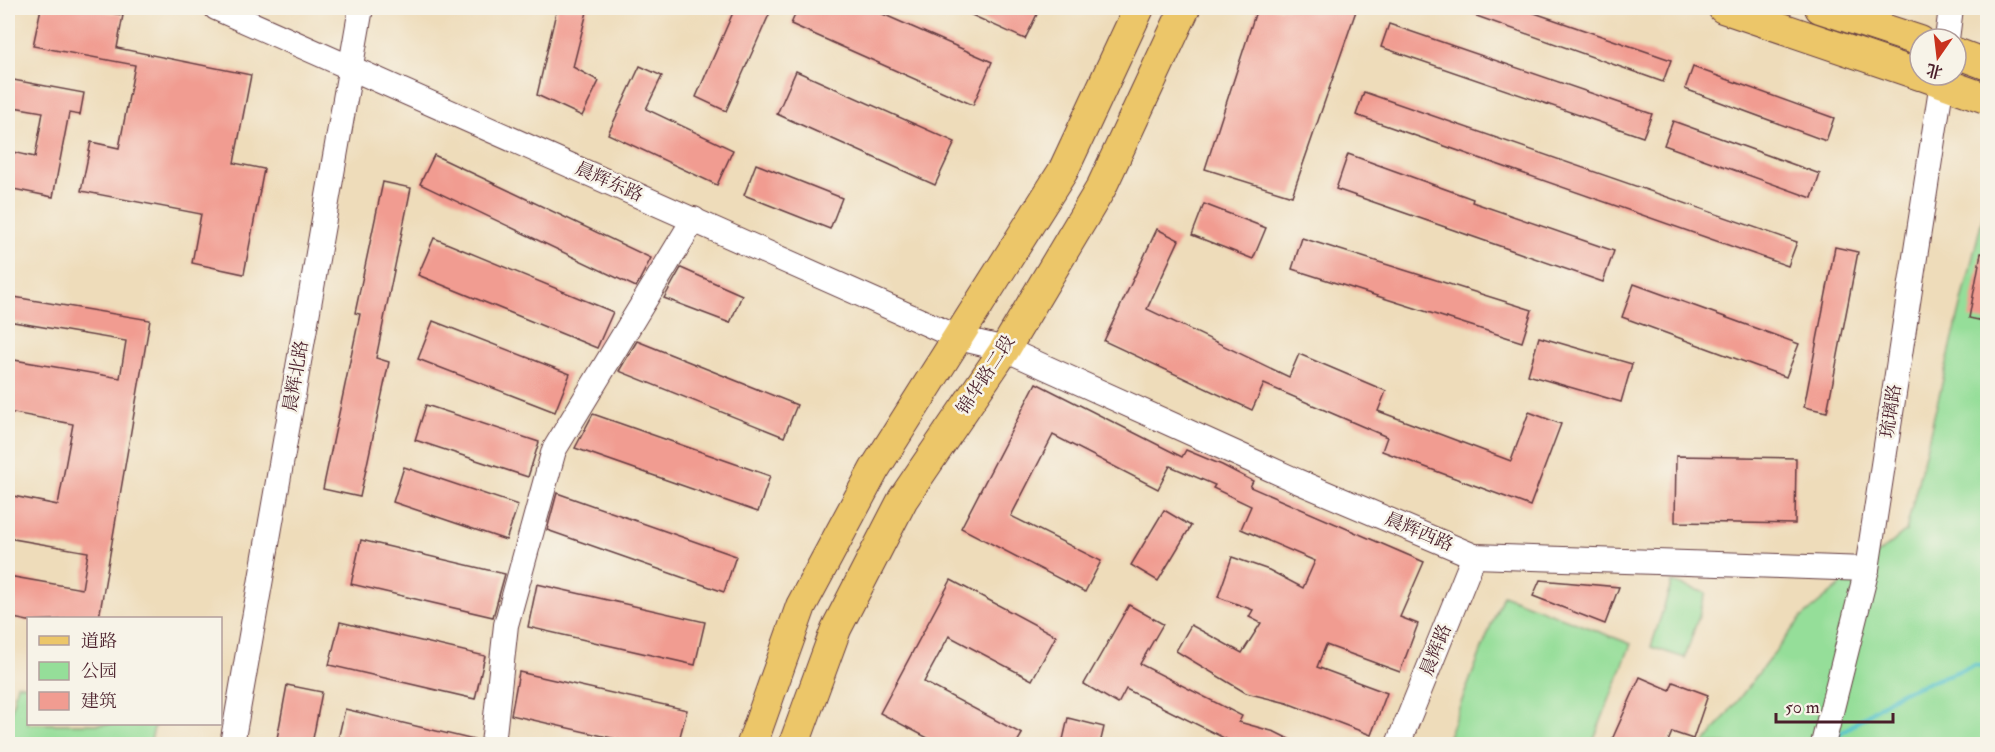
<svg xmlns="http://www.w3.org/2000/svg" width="1995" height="752" viewBox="0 0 1995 752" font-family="'IM FELL Double Pica','Noto Serif SC',serif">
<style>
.green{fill:#95de99;stroke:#707e62;stroke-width:1.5}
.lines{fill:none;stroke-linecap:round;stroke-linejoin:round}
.stream{stroke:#55c2ce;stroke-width:4.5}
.building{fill:#f19c91}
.minor-casing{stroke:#633b40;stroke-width:26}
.major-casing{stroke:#633b40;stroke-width:32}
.minor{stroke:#fff;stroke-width:24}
.major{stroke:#ecc669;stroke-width:30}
.labels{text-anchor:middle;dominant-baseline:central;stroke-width:5;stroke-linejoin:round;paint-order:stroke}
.street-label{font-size:18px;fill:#4a1f2b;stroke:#f7f3e8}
</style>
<rect width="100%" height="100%" fill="#f7f3e8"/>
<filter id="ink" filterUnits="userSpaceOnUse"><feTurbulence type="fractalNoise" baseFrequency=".0167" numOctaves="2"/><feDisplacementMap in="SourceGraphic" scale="12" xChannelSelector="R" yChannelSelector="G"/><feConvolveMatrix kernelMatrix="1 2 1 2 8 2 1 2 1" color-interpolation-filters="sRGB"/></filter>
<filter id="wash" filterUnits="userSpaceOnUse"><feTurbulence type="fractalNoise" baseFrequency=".008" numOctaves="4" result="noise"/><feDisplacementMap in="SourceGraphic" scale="24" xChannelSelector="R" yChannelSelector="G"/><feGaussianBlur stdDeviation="1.35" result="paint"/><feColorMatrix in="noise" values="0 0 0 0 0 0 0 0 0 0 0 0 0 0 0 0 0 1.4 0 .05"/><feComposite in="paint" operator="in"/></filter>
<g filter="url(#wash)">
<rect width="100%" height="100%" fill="#eedcba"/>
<g class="green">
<path d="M 1987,199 L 1987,744 L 1704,744 L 1801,618 L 1906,531 Z"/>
<path d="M 1672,582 L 1706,593 L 1685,658 L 1651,647 Z"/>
<path d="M 1503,595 L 1631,644 L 1592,744 L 1445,744 Z"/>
<path d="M 17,684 L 28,686 L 28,724 L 155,724 L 150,744 L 8,744 L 8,727 Z"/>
</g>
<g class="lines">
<path class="stream" d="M 1833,739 L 1897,694 L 1975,665 L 1988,666"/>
</g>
<g id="blocks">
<g class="building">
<path d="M 41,8 L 84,8 L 123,15 L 117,48 L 251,75 L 234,163 L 264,169 L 244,274 L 192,263 L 201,214 L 81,191 L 91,142 L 119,148 L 135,65 L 33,46 Z"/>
<path d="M 557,8 L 588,8 L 573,67 L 599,81 L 582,116 L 537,95 Z"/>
<path d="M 735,8 L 772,8 L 726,111 L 696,97 Z"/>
<path d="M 798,8 L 869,8 L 992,62 L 973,105 L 791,24 Z"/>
<path d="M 956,8 L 1040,8 L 1025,39 Z"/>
<path d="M 1257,8 L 1357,8 L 1292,196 L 1205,169 Z"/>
<path d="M 1454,8 L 1520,8 L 1671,60 L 1663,82 Z"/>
<path d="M 1389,24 L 1652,114 L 1643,137 L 1381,47 Z"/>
<path d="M 640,66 L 662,76 L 646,109 L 733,150 L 717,185 L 608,134 Z"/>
<path d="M 1693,67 L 1834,118 L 1826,141 L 1685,89 Z"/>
<path d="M 796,71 L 955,142 L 935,185 L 777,114 Z"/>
<path d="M 8,79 L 84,93 L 80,115 L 69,113 L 53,197 L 8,188 L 8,151 L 35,157 L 43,112 L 8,106 Z"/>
<path d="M 1364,92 L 1797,242 L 1788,266 L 1356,115 Z"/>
<path d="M 1673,121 L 1820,174 L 1812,198 L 1664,145 Z"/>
<path d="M 1348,154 L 1473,199 L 1472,202 L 1614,251 L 1603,282 L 1336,189 Z"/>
<path d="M 434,155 L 651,258 L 636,287 L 420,184 Z"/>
<path d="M 756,164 L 842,198 L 830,229 L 744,195 Z"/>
<path d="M 383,182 L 411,188 L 376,358 L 389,362 L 360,497 L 323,489 L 360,314 L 355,313 Z"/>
<path d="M 1204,204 L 1266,228 L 1253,259 L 1192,235 Z"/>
<path d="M 1157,229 L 1179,240 L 1147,309 L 1289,377 L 1299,354 L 1386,391 L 1378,411 L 1511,461 L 1529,412 L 1561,424 L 1530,506 L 1382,451 L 1387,437 L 1264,384 L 1252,410 L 1104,341 Z"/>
<path d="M 434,238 L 613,312 L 597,348 L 418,275 Z"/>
<path d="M 1302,238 L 1532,310 L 1522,342 L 1292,269 Z"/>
<path d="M 1835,247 L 1858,252 L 1827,412 L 1804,407 Z"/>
<path d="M 1981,253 L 1988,254 L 1988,322 L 1969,318 Z"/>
<path d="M 681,268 L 742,295 L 730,323 L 664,298 Z"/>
<path d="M 1634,284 L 1799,344 L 1786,377 L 1622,317 Z"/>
<path d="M 8,296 L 150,320 L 99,618 L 28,621 L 8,617 L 8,576 L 82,589 L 88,552 L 8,538 L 8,495 L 58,505 L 73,424 L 8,412 L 8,359 L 120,378 L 126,341 L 8,321 Z"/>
<path d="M 433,321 L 570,374 L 555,412 L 418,359 Z"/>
<path d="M 1539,337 L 1632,364 L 1621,402 L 1528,375 Z"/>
<path d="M 637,341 L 797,405 L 784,437 L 619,371 Z"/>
<path d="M 1036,383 L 1182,457 L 1186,450 L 1222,465 L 1253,481 L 1250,487 L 1424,562 L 1400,617 L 1418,624 L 1400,672 L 1326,645 L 1317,667 L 1387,693 L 1371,735 L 1287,703 L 1246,693 L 1176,651 L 1191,625 L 1242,653 L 1261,623 L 1249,617 L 1253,610 L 1218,597 L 1232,557 L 1269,570 L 1303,588 L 1315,561 L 1241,529 L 1251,506 L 1213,488 L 1215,485 L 1170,466 L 1158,489 L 1053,435 L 1011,516 L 1101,561 L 1085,592 L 961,528 Z"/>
<path d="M 426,405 L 539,442 L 528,477 L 415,440 Z"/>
<path d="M 593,414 L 770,476 L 758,512 L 575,448 Z"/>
<path d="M 1676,456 L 1796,458 L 1795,524 L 1675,522 Z"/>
<path d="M 404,467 L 518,505 L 506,540 L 393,502 Z"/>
<path d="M 557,493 L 736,556 L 724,592 L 547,530 Z"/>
<path d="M 1164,510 L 1191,526 L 1158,581 L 1131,565 Z"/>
<path d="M 361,540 L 505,574 L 493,617 L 351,584 Z"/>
<path d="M 951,580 L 1056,636 L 1032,680 L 949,636 L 924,682 L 1022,734 L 1016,744 L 939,744 L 880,713 Z"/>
<path d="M 1540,580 L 1619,587 L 1605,624 L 1533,596 Z"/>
<path d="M 537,584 L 705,622 L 695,665 L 528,627 Z"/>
<path d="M 1129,605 L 1163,624 L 1140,664 L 1242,716 L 1239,722 L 1275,732 L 1299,744 L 1236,744 L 1126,689 L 1118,704 L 1084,684 Z"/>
<path d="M 340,622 L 485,656 L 475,699 L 329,665 Z"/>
<path d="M 519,672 L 687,710 L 678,744 L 638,744 L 511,715 Z"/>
<path d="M 1640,677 L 1670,690 L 1673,682 L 1708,695 L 1693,739 L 1672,732 L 1667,744 L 1610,744 Z"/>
<path d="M 287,685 L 322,692 L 312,744 L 276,744 Z"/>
<path d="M 345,709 L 474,740 L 473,744 L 337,744 Z"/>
<path d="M 1068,718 L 1104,727 L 1100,744 L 1062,744 Z"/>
</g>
</g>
</g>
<g filter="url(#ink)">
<use href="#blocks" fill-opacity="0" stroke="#633b40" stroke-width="1.5"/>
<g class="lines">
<defs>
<g id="minor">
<path d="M 216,8 L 959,338 L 1005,349 L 1297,481 L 1474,556 L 1867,569"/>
<path d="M 1947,39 L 1951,8"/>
<path d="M 232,744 L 361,8"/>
<path d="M 493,744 L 506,625 L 554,450 L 694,219"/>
<path d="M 1398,744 L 1474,556"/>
<path d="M 1823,744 L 1867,569 L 1943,75"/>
</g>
<g id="major">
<path d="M 1723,8 L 1920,75"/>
<path d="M 1820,8 L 1920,41"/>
<path d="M 1956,53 L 1988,65"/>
<path d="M 1921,75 L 1988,99"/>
<path d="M 752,744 L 801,606 L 874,470 L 1063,171 L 1139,8"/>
<path d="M 794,744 L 836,629 L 903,499 L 1005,349 L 1101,188 L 1185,8"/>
</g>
</defs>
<use href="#minor" class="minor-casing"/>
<use href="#major" class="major-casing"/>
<use href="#minor" class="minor"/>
<use href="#major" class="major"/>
</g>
</g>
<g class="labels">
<g class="street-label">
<text transform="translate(609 182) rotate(24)">晨辉东路</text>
<text transform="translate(986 375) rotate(-57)">锦华路二段</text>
<text transform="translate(296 376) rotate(-80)">晨辉北路</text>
<text transform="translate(1891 411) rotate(-81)">琉璃路</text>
<text transform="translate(1419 532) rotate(23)">晨辉西路</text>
<text transform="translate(1436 650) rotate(-68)">晨辉路</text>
</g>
</g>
<rect width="1995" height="752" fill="none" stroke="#f7f3e8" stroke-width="30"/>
<rect x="27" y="617" width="195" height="108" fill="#f7f3e8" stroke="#b29e9c" stroke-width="1.5"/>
<rect x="39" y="636" width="30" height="9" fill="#ecc669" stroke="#b29e9c" stroke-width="1.5"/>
<text x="81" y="647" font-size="18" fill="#4a1f2b">道路</text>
<rect x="39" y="662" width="30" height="18" fill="#95de99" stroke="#b29e9c" stroke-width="1.5"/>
<text x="81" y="677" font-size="18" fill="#4a1f2b">公园</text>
<rect x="39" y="692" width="30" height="18" fill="#f19c91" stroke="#b29e9c" stroke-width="1.5"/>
<text x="81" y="707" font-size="18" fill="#4a1f2b">建筑</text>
<g transform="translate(1938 57) rotate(194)"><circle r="28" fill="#f7f3e8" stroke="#b29e9c" stroke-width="1.5"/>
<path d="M0-4.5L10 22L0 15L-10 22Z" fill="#c8321e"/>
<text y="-9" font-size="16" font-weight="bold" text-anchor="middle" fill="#4a1f2b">北</text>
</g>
<path d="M1776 713v9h117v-9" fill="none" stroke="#4a1f2b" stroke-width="3"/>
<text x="1785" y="713" font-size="18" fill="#4a1f2b" stroke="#f7f3e8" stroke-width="4.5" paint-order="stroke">50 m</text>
</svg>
